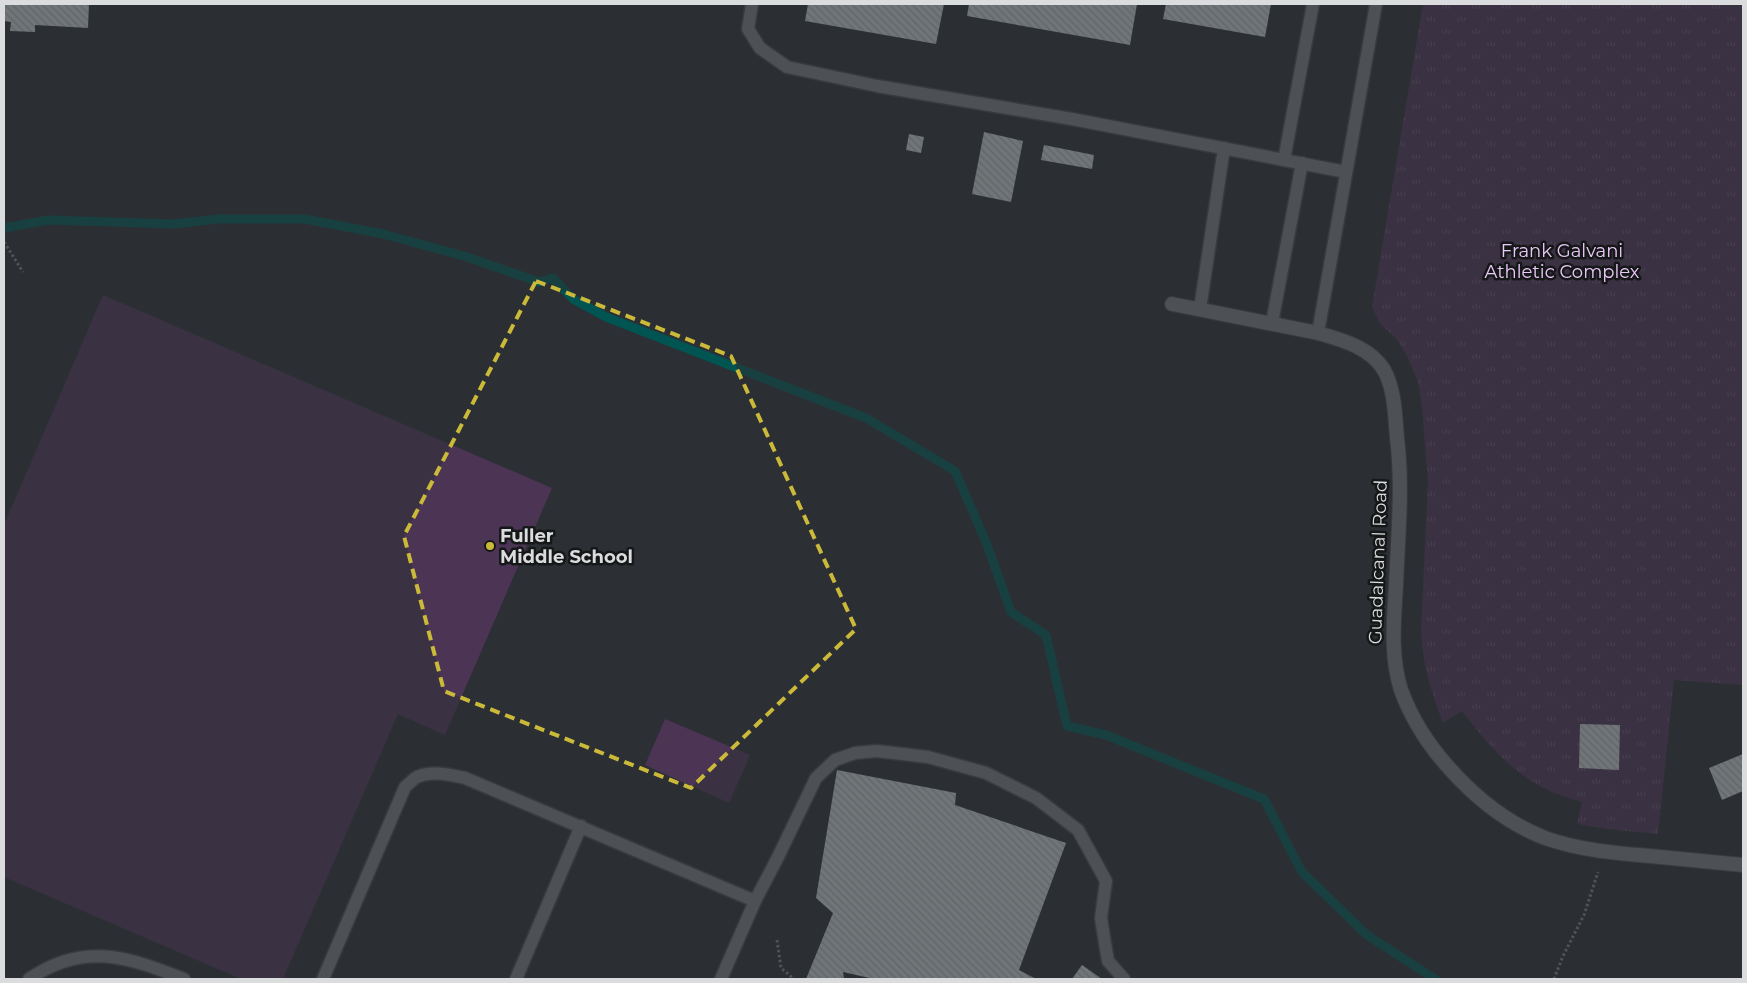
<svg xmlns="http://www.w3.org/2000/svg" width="1747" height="983" viewBox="0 0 1747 983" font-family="Montserrat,sans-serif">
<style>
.park{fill:url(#park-tufts)}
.garden{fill:#4c3455}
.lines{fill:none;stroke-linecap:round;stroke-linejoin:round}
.stream{stroke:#005553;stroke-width:9}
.building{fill:url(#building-back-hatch)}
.service-casing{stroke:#484a4d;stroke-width:15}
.minor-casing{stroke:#484a4d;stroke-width:16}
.path{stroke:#7a7d80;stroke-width:3;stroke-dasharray:2.5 2.5;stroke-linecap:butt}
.service{stroke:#75787c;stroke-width:12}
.minor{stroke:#75787c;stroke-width:14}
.marked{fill:none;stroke:#cbb939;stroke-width:4;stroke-dasharray:10 6;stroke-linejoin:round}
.poi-dot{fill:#cbb939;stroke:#161719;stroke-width:2}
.labels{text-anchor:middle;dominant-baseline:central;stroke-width:5;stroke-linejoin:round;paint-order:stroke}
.park-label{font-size:18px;fill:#eacaf7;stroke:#161719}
.poi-label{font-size:18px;font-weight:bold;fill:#dadcde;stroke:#161719;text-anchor:start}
.street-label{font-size:18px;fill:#dadcde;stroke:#161719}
</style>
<defs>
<pattern id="park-tufts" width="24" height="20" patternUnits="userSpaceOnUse" patternTransform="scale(1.25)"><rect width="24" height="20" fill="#4c3455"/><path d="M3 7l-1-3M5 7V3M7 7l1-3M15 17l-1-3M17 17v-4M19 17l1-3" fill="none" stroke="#65516d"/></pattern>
<pattern id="building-back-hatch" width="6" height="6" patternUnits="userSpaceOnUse" patternTransform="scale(1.25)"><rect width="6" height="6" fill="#c3c9cc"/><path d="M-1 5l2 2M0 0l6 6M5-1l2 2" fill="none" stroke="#a2a7aa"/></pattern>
</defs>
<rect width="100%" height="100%" fill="#2c2f33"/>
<path class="park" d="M 1423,4 L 1743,4 L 1743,685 L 1674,680 L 1658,834 L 1607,829 L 1577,824 L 1582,802 C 1569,798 1555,794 1542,787 C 1509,770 1484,740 1462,711 L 1443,723 C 1431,691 1423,667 1421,632 L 1428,481 L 1422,407 L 1418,381 L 1407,356 L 1396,338 L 1381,325 L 1372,307 Z"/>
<g class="garden">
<path d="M 103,295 L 552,488 L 445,735 L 398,714 L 283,979 L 241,979 L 4,877 L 4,525 Z"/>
<path d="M 665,719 L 750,755 L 729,803 L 645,765 Z"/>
</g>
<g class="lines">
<path class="stream" d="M 4,228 L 48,220 L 174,224 L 218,219 L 305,219 L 383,234 L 464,256 L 539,282 L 553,278 L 573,299 L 606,317 L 866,418 L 955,471 L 986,542 L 1011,612 L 1046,635 L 1067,726 L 1106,735 L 1264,799 L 1302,872 L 1367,935 L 1435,979"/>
</g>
<g class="building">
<path d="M 4,4 L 89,4 L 88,28 L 35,25 L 35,32 L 10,31 L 11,22 L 4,21 Z"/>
<path d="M 808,4 L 944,4 L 936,44 L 805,21 Z"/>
<path d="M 969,4 L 1137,4 L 1130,45 L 967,16 Z"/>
<path d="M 1166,4 L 1271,4 L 1265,37 L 1163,19 Z"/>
<path d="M 984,132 L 1023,141 L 1011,202 L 972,194 Z"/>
<path d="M 909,134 L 924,137 L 921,153 L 906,150 Z"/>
<path d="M 1044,145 L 1094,155 L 1092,169 L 1041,160 Z"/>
<path d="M 1580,724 L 1620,725 L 1619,770 L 1579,768 Z"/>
<path d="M 1743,754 L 1743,791 L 1722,800 L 1709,768 Z"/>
<path d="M 837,770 L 956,793 L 955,805 L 1066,843 L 1019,970 L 1036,979 L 874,979 L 843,972 L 844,979 L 806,979 L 833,913 L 816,898 Z"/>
<path d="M 1082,965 L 1102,979 L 1072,979 Z"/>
</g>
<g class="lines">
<defs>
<g id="service">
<path d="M 752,4 L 748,29 L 760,48 L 787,67 L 877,86 L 1072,119 L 1346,172"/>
<path d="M 1284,160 L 1313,4"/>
<path d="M 1200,309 L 1224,148"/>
<path d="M 1272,323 L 1302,163"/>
<path d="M 1318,333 L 1376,4"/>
<path d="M 755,901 L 778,857 L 816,778 L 835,760 L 855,753 L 877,751 L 928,757 L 986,773 L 1036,798 L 1078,830 L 1106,881 L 1101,918 L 1104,937 L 1108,961 L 1124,979"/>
<path d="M 29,979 C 84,941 128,957 184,979"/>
<path d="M 323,979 L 405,787 C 409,784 413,779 417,777 C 432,770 450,775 465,778 L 755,901 L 721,979"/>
<path d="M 516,979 L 581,826"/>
</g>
<path id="minor" d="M 1172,304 L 1318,333 C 1342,340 1370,347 1384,370 C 1395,390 1395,416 1397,438 C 1403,486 1398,536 1396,585 C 1394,619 1390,656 1401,690 C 1412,720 1429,746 1450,769 C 1476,798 1509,824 1545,838 C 1579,850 1614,853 1650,856 C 1681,859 1712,862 1743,865"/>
</defs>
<use href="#service" class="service-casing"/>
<use href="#minor" class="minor-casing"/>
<g class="path">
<path d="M 4,242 L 23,272"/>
<path d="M 777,940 L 781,968 L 794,979"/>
<path d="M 1554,979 L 1563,956 L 1584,915 L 1598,872"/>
</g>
<use href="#service" class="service"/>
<use href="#minor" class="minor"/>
</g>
<path d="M0 0H1747V983H0ZM 536,281 L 731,356 L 856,629 L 691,788 L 444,691 L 404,536 Z" fill="#2c2f33" fill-opacity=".55" fill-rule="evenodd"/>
<path class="marked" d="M 536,281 L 731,356 L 856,629 L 691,788 L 444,691 L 404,536 Z"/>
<circle class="poi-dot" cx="490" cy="546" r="5"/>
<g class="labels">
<g class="park-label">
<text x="1562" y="251">Frank Galvani<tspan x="1562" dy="21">Athletic Complex</tspan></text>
</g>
<g class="poi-label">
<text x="500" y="536">Fuller<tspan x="500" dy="21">Middle School</tspan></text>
</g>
<g class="street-label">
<text transform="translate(1378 562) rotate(-88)">Guadalcanal Road</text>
</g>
</g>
<rect width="1747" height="983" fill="none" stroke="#dadcde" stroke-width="10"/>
</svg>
